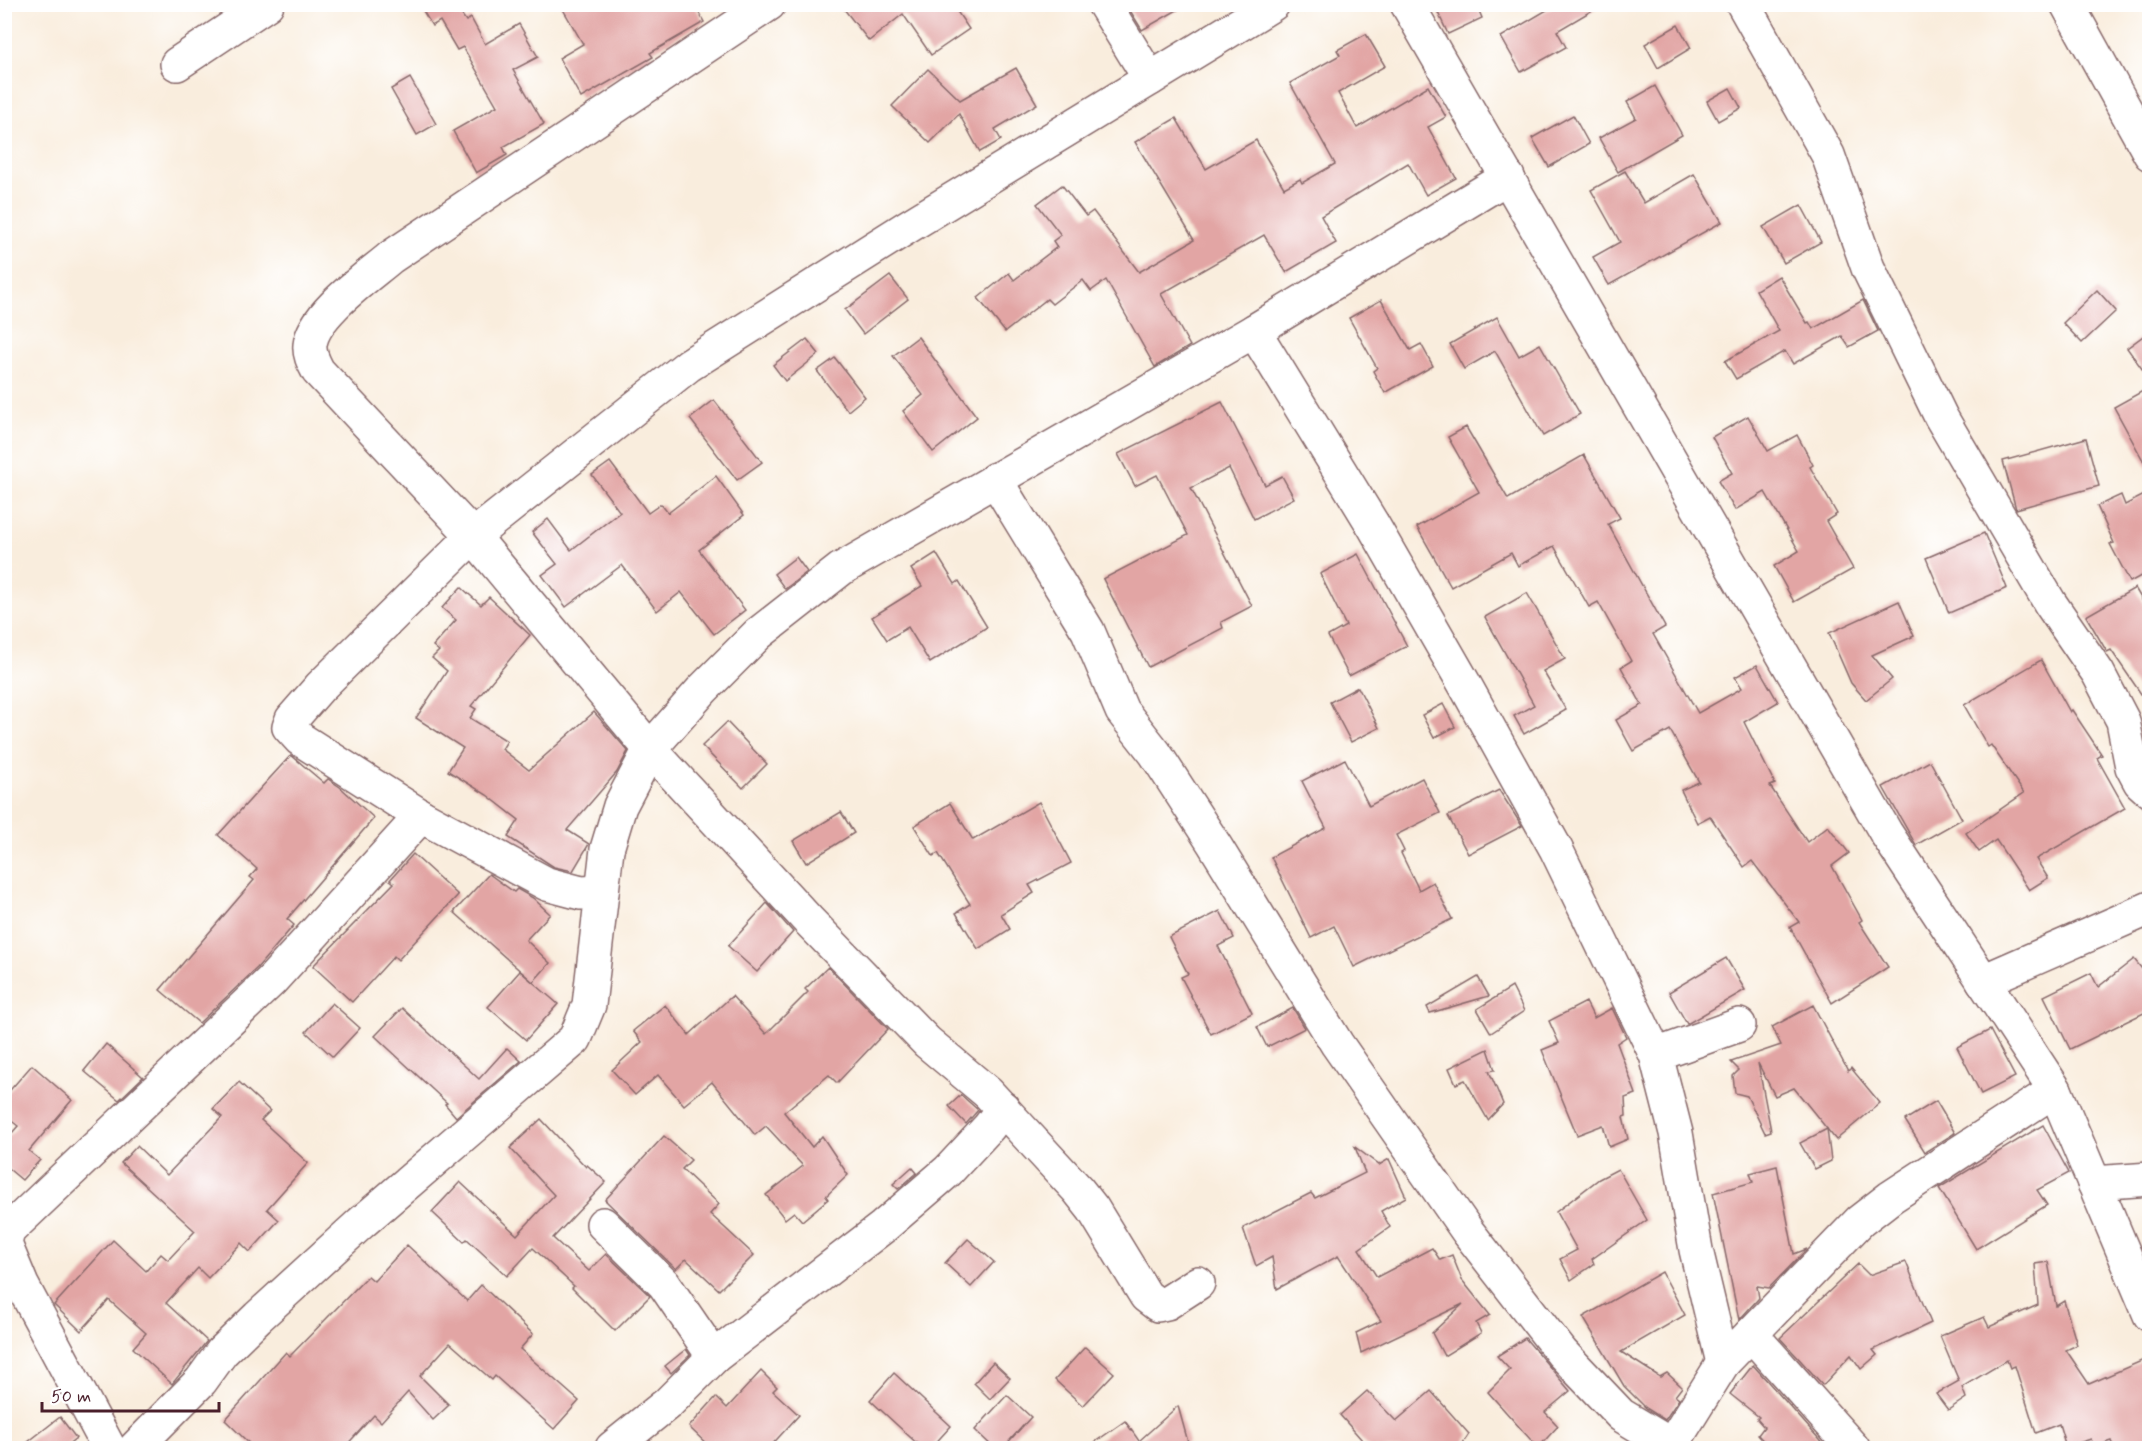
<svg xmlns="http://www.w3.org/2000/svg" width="2154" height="1453" viewBox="0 0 2154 1453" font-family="Mynerve,sans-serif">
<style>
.building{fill:#e2a5a4}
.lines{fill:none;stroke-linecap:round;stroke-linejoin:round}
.minor-casing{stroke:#876769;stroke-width:36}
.minor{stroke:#fff;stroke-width:33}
</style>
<rect width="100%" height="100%" fill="#fff"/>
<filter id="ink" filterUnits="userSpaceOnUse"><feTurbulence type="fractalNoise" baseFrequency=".0167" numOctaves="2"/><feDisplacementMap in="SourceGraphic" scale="12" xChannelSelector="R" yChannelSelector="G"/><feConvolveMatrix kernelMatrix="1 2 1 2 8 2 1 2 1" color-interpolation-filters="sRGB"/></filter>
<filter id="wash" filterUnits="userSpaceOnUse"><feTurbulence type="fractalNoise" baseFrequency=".008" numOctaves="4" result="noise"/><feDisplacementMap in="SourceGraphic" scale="24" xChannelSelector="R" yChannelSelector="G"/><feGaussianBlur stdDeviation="1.35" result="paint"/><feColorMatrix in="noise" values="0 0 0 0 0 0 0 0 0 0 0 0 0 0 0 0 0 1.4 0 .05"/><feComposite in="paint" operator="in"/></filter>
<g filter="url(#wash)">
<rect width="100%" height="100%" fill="#f9eddd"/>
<g id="blocks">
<g class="building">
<path d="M 419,4 L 470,4 L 459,11 L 466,21 L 471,18 L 485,44 L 519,24 L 538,57 L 513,70 L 544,124 L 503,147 L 507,155 L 476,173 L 453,131 L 497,106 L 463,47 L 457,50 L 440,21 L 432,26 Z"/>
<path d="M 560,4 L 694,4 L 704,22 L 650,53 L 653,57 L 581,98 L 559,58 L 583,44 Z"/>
<path d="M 840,4 L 952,4 L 969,29 L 931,55 L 903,14 L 869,41 Z"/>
<path d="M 1126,4 L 1188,4 L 1142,30 Z"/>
<path d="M 1434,4 L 1476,4 L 1482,18 L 1448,34 Z"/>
<path d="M 1557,4 L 1603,4 L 1557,31 L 1566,47 L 1521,72 L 1501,37 Z"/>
<path d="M 1678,25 L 1691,48 L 1658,68 L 1645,44 Z"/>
<path d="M 1366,34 L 1385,66 L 1338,93 L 1357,128 L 1428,86 L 1446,117 L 1428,127 L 1456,178 L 1426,195 L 1408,163 L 1321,216 L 1336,243 L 1286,272 L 1264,235 L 1161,294 L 1190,346 L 1155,367 L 1106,280 L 1091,291 L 1083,280 L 1052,304 L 1047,299 L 1005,332 L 978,298 L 1009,273 L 1014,280 L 1057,247 L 1053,241 L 1061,235 L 1037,204 L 1062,185 L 1086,216 L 1093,211 L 1139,272 L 1194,240 L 1135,142 L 1176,118 L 1206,169 L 1256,140 L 1284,188 L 1300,179 L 1302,183 L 1335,164 L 1290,83 L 1340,55 L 1337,50 Z"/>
<path d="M 1016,68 L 1037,104 L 995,129 L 1001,140 L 980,152 L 959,114 L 930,143 L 892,106 L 928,69 L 960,100 Z"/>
<path d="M 410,78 L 436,124 L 417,135 L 391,89 Z"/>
<path d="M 1655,86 L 1682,135 L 1618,172 L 1599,138 L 1636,118 L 1627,102 Z"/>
<path d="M 1730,88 L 1741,108 L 1718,121 L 1707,101 Z"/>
<path d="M 1573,115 L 1589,144 L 1549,167 L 1532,138 Z"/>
<path d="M 1625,171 L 1644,203 L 1694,174 L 1722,222 L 1609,285 L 1593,257 L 1620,242 L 1591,190 Z"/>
<path d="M 1801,205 L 1821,242 L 1784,263 L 1763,227 Z"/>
<path d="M 890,276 L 908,299 L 863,334 L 845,310 Z"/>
<path d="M 1779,276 L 1807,323 L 1809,322 L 1813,329 L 1863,300 L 1878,331 L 1849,347 L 1842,336 L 1793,364 L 1785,351 L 1736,379 L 1725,361 L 1779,331 L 1756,290 Z"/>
<path d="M 2097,290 L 2116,311 L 2082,343 L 2063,323 Z"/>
<path d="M 1381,300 L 1410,350 L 1421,344 L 1433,366 L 1385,393 L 1373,371 L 1377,368 L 1349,318 Z"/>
<path d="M 1497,317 L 1519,356 L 1540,344 L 1580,414 L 1543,436 L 1495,351 L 1464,369 L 1450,344 Z"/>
<path d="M 2150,331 L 2150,380 L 2127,348 Z"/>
<path d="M 918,337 L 977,417 L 933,452 L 903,411 L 923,395 L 893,356 Z"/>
<path d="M 807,339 L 819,354 L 785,381 L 773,365 Z"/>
<path d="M 835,358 L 865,397 L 848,411 L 817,371 Z"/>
<path d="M 2150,387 L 2150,473 L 2114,407 Z"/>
<path d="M 714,400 L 762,462 L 737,480 L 690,419 Z"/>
<path d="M 1222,402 L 1265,485 L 1282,476 L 1294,498 L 1254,519 L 1229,468 L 1191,488 L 1252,606 L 1221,622 L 1223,628 L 1148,667 L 1103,579 L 1188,535 L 1157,475 L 1135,486 L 1118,454 Z"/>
<path d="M 1748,416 L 1768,451 L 1797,435 L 1813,465 L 1810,467 L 1837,514 L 1826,521 L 1853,569 L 1794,602 L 1774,566 L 1799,551 L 1765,492 L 1735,510 L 1718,481 L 1732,473 L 1712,437 Z"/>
<path d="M 1466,427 L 1508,499 L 1584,455 L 1620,518 L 1608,524 L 1665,627 L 1653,634 L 1698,713 L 1742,688 L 1735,677 L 1757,665 L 1778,702 L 1744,722 L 1775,784 L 1770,786 L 1807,842 L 1828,826 L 1849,853 L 1832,866 L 1862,920 L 1859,922 L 1888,967 L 1832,1003 L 1790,927 L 1799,922 L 1752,861 L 1744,867 L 1710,816 L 1697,823 L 1681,790 L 1699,782 L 1670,730 L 1633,751 L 1616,720 L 1642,705 L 1621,667 L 1631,661 L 1598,602 L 1589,607 L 1554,546 L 1518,566 L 1511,553 L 1451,587 L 1417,527 L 1479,492 L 1448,437 Z"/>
<path d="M 2086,438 L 2099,486 L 2016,509 L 2003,461 Z"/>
<path d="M 610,462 L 648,513 L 661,504 L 668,513 L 716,476 L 744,515 L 699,550 L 745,610 L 714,634 L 681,592 L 657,611 L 622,565 L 566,607 L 542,575 L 557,564 L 532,532 L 548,519 L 571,550 L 620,512 L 592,475 Z"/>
<path d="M 2150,492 L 2150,571 L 2130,582 L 2110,544 L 2114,543 L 2097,506 L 2121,495 L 2125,505 Z"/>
<path d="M 1984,533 L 2007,588 L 1949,613 L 1926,558 Z"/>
<path d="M 936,553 L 955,584 L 959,581 L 987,627 L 930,663 L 908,627 L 887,640 L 872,617 L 922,586 L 911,569 Z"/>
<path d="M 1358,554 L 1407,646 L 1349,676 L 1328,636 L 1346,626 L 1320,574 Z"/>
<path d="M 796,557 L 807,572 L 785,589 L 774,574 Z"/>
<path d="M 461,587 L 481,605 L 489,597 L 530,635 L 471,706 L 476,709 L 470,718 L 507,741 L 502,749 L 529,770 L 594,712 L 628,751 L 617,772 L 567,830 L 589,844 L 573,871 L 554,867 L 508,837 L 519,820 L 487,795 L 448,771 L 463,748 L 416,718 L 447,671 L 432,658 L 439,651 L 433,646 L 456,620 L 442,608 Z"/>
<path d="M 2135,588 L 2150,613 L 2150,707 L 2111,650 L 2107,652 L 2086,616 Z"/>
<path d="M 1527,593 L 1565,659 L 1543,671 L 1566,710 L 1524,734 L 1514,716 L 1534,705 L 1485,617 Z"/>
<path d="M 1899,601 L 1914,636 L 1872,655 L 1892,679 L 1866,700 L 1851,683 L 1829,633 Z"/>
<path d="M 2041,660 L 2070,712 L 2072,710 L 2102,755 L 2097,758 L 2125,808 L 2036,859 L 2048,878 L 2029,890 L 1996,840 L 1979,852 L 1966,833 L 2024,793 L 1991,745 L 1988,747 L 1964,705 Z"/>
<path d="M 1358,687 L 1379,728 L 1351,742 L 1330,702 Z"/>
<path d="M 1443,704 L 1455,727 L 1434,738 L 1422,715 Z"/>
<path d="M 727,722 L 767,764 L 743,788 L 702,746 Z"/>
<path d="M 291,755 L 324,783 L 328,779 L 340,787 L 374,818 L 287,919 L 294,925 L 257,968 L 199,1023 L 160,990 L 254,880 L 250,877 L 257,869 L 218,835 Z"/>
<path d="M 1345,759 L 1369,806 L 1422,778 L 1440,813 L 1396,835 L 1404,851 L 1401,853 L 1419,890 L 1433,882 L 1452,919 L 1354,967 L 1334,926 L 1311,938 L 1271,857 L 1326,828 L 1302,781 Z"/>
<path d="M 1930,761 L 1962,819 L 1916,845 L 1883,787 Z"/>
<path d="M 1499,790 L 1522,826 L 1468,854 L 1448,816 Z"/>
<path d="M 1039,802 L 1071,863 L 1029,885 L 1034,893 L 1001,914 L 1010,929 L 978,949 L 956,913 L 970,904 L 938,853 L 933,856 L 914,826 L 950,803 L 973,840 Z"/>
<path d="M 841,812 L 854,833 L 806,863 L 793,841 Z"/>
<path d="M 413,854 L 458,895 L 398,960 L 394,956 L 352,1002 L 313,966 L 394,883 L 390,880 Z"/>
<path d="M 489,874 L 514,892 L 517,889 L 533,898 L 550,914 L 526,940 L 550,963 L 533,982 L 454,912 Z"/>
<path d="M 767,903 L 793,932 L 757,972 L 728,946 Z"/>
<path d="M 1220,911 L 1234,938 L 1218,946 L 1252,1013 L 1211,1034 L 1181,977 L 1188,974 L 1169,937 Z"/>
<path d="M 1726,958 L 1745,990 L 1687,1024 L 1669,992 Z"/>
<path d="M 2134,959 L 2150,979 L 2150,1010 L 2070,1049 L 2044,996 L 2091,973 L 2098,987 Z"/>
<path d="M 828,967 L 888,1029 L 837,1083 L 829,1075 L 784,1112 L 812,1147 L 822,1136 L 848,1175 L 826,1196 L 828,1199 L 802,1221 L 794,1212 L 785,1219 L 766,1195 L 803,1166 L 766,1126 L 755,1135 L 712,1082 L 684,1105 L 658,1075 L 635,1095 L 612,1070 L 642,1042 L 633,1031 L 665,1005 L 689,1035 L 732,996 L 766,1034 L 808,992 L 805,989 Z"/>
<path d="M 520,971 L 558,1004 L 526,1040 L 488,1007 Z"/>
<path d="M 1478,977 L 1489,996 L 1430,1013 L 1427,1007 Z"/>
<path d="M 1512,987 L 1524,1011 L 1491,1033 L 1477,1009 Z"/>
<path d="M 1586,1002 L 1594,1018 L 1612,1008 L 1626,1037 L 1617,1043 L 1636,1094 L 1625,1098 L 1626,1116 L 1623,1117 L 1628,1139 L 1609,1147 L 1603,1125 L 1577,1135 L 1542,1050 L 1559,1043 L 1549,1021 Z"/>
<path d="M 332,1003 L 360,1028 L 333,1057 L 306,1032 Z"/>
<path d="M 1813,1005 L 1848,1071 L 1851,1068 L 1880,1103 L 1836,1140 L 1794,1088 L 1775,1096 L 1758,1063 L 1771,1131 L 1765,1133 L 1747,1096 L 1735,1093 L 1733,1076 L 1739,1070 L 1731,1062 L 1781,1045 L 1772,1027 Z"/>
<path d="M 402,1008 L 479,1079 L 507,1048 L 521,1061 L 456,1117 L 445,1104 L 447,1103 L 375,1036 Z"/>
<path d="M 1293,1008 L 1305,1028 L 1267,1047 L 1257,1027 Z"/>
<path d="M 1990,1030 L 2015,1077 L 1981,1094 L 1957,1047 Z"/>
<path d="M 106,1044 L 143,1077 L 119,1100 L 84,1071 Z"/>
<path d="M 1488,1049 L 1495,1070 L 1489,1071 L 1503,1104 L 1488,1120 L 1465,1080 L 1456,1084 L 1449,1068 Z"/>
<path d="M 32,1065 L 72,1100 L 29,1151 L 40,1160 L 22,1180 L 4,1165 L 4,1142 L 18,1126 L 4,1115 L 4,1097 Z"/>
<path d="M 239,1082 L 270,1111 L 261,1120 L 308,1163 L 267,1209 L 279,1220 L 250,1252 L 241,1243 L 208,1278 L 198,1268 L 166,1303 L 207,1341 L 172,1384 L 133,1348 L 146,1333 L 109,1300 L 81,1331 L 54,1305 L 113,1240 L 146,1271 L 161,1254 L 168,1260 L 195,1231 L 121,1163 L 137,1146 L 167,1175 L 222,1117 L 213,1109 Z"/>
<path d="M 961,1095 L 978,1110 L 966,1124 L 949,1106 Z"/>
<path d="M 1936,1101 L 1955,1133 L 1925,1152 L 1905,1120 Z"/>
<path d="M 541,1119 L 586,1167 L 587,1165 L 606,1182 L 553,1238 L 589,1271 L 606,1254 L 650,1296 L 615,1331 L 572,1288 L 574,1286 L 533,1248 L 507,1276 L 467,1239 L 464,1242 L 432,1212 L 460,1182 L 517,1235 L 554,1195 L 510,1148 Z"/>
<path d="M 2043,1125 L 2069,1173 L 2037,1190 L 2047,1205 L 1976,1249 L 1939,1188 Z"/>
<path d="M 1827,1129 L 1831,1161 L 1815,1169 L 1800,1143 Z"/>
<path d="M 664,1136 L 691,1160 L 682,1169 L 719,1204 L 710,1214 L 754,1255 L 719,1290 L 686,1259 L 676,1269 L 605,1200 Z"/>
<path d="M 1355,1147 L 1379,1165 L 1389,1159 L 1406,1197 L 1381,1211 L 1390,1227 L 1359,1249 L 1377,1277 L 1432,1248 L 1440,1260 L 1452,1255 L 1462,1280 L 1490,1315 L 1476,1323 L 1481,1333 L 1444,1356 L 1432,1333 L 1463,1304 L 1361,1353 L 1356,1333 L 1381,1321 L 1338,1256 L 1277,1289 L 1272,1257 L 1256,1266 L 1243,1228 L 1311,1193 L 1315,1198 L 1365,1173 Z"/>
<path d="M 1777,1166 L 1794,1254 L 1807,1249 L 1769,1288 L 1757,1286 L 1759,1298 L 1739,1320 L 1713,1193 L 1753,1182 L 1750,1173 Z"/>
<path d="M 912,1167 L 917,1173 L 898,1189 L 893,1184 Z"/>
<path d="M 1618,1169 L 1647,1220 L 1592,1259 L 1594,1264 L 1571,1280 L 1560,1259 L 1577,1250 L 1556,1212 L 1599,1179 Z"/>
<path d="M 968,1239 L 994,1262 L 971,1287 L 945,1263 Z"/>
<path d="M 407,1245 L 467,1301 L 481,1285 L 533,1334 L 520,1349 L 579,1401 L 554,1429 L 495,1376 L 492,1380 L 450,1343 L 420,1376 L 449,1405 L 433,1420 L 408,1392 L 381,1422 L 374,1415 L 343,1449 L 255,1449 L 225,1420 L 286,1352 L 290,1356 L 368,1276 L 374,1281 Z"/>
<path d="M 1906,1262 L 1931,1323 L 1873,1350 L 1877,1355 L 1861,1369 L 1851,1355 L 1823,1385 L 1780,1338 L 1858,1264 L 1869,1275 Z"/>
<path d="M 2048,1262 L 2056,1306 L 2064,1301 L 2077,1345 L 2066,1350 L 2089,1384 L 2146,1359 L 2150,1371 L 2150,1449 L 2115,1449 L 2112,1441 L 2094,1447 L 2091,1439 L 2066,1447 L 2059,1424 L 2036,1433 L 2015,1366 L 2010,1368 L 2007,1360 L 1962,1387 L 1966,1398 L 1948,1410 L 1936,1394 L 1959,1381 L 1940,1336 L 1984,1317 L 1989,1327 L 2038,1305 L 2035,1264 Z"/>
<path d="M 1662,1272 L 1685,1315 L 1621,1352 L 1660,1377 L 1667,1373 L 1682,1387 L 1675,1396 L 1679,1399 L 1665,1420 L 1646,1408 L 1624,1386 L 1583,1317 Z"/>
<path d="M 1525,1338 L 1570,1391 L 1545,1412 L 1558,1426 L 1538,1448 L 1488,1392 L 1510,1370 L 1497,1356 Z"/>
<path d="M 1085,1347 L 1114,1373 L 1083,1406 L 1055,1380 Z"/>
<path d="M 686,1349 L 690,1355 L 671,1373 L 665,1366 Z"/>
<path d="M 993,1362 L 1010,1378 L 990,1399 L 974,1383 Z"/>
<path d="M 1753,1365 L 1828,1449 L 1771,1449 L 1758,1435 L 1764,1427 L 1757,1419 L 1759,1417 L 1730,1394 Z"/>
<path d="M 761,1371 L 777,1387 L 773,1391 L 799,1415 L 768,1449 L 712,1449 L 689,1427 L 716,1397 L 727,1408 Z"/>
<path d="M 894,1373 L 951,1426 L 930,1449 L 923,1449 L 870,1400 Z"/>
<path d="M 1367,1391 L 1396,1421 L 1431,1391 L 1469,1434 L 1459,1449 L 1370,1449 L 1340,1415 Z"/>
<path d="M 1007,1395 L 1031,1417 L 1002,1449 L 995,1449 L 975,1430 Z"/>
<path d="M 1178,1406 L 1188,1442 L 1180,1449 L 1085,1449 L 1125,1421 L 1139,1441 Z"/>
<path d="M 60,1417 L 76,1438 L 62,1449 L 19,1449 Z"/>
</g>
</g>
</g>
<g filter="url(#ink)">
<use href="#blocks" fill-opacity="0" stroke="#876769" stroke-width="1.5"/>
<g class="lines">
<defs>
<g id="minor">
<path d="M 769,4 L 391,257 C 369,276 313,314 310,345 C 309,355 314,363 318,371 L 473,536 L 650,749 L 808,920 L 927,1042 L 988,1093 L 1078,1190 L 1093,1209 L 1146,1296 L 1158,1305 L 1167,1303 L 1198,1283"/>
<path d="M 1104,4 L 1150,79"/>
<path d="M 1407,4 L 1886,833 L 2055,1090 L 2150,1315"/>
<path d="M 1743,4 L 1828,155 L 1868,268 L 1941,417 L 2050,603 L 2098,673 L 2123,721 L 2132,767 L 2140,782 L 2150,791"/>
<path d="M 2067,4 L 2150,154"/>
<path d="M 177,64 L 267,4"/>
<path d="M 1254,331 L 1373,525 L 1465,685 L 1556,849 L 1656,1055 L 1676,1133 L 1696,1250 L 1723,1363"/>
<path d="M 995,479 L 1088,631 L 1122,711 L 1155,753 L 1214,844 L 1337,1044 L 1468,1232 L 1562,1353 L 1621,1415 L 1671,1445"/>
<path d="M 602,892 L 581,893 L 547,884 L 421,816 L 300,739 L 289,727 L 292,719 L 320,687 L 473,536 L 689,365 L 909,226 L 1273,4"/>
<path d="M 1983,981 L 2150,908"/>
<path d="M 1656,1055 L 1739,1025"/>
<path d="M 2094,1183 L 2150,1179"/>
<path d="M 603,1224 L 664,1284 L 714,1357"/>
<path d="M 1751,1334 L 1853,1448"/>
<path d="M 109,1448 L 22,1285 L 5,1244 L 8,1231 L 272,980 L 421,816"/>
<path d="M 135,1448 L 201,1381 L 222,1352 L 258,1317 L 361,1223 L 575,1039 L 589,1005 L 607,849 L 620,806 L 650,749 L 703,689 L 758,634 L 841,569 L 1254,331 L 1508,177"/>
<path d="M 612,1448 L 668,1403 L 714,1357 L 883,1227 L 948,1171 L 989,1127 L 1003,1108"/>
<path d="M 1670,1448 L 1723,1363 L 1860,1221 L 1891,1197 L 2055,1090"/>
</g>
</defs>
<use href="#minor" class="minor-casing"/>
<use href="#minor" class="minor"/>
</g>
</g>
<rect width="2154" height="1453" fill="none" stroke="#fff" stroke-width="24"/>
<path d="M42 1402v9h177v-9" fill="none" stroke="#4a1f2b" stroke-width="3"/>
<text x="51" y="1402" font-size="18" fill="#4a1f2b" stroke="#ffffff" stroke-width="4.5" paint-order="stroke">50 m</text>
</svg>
